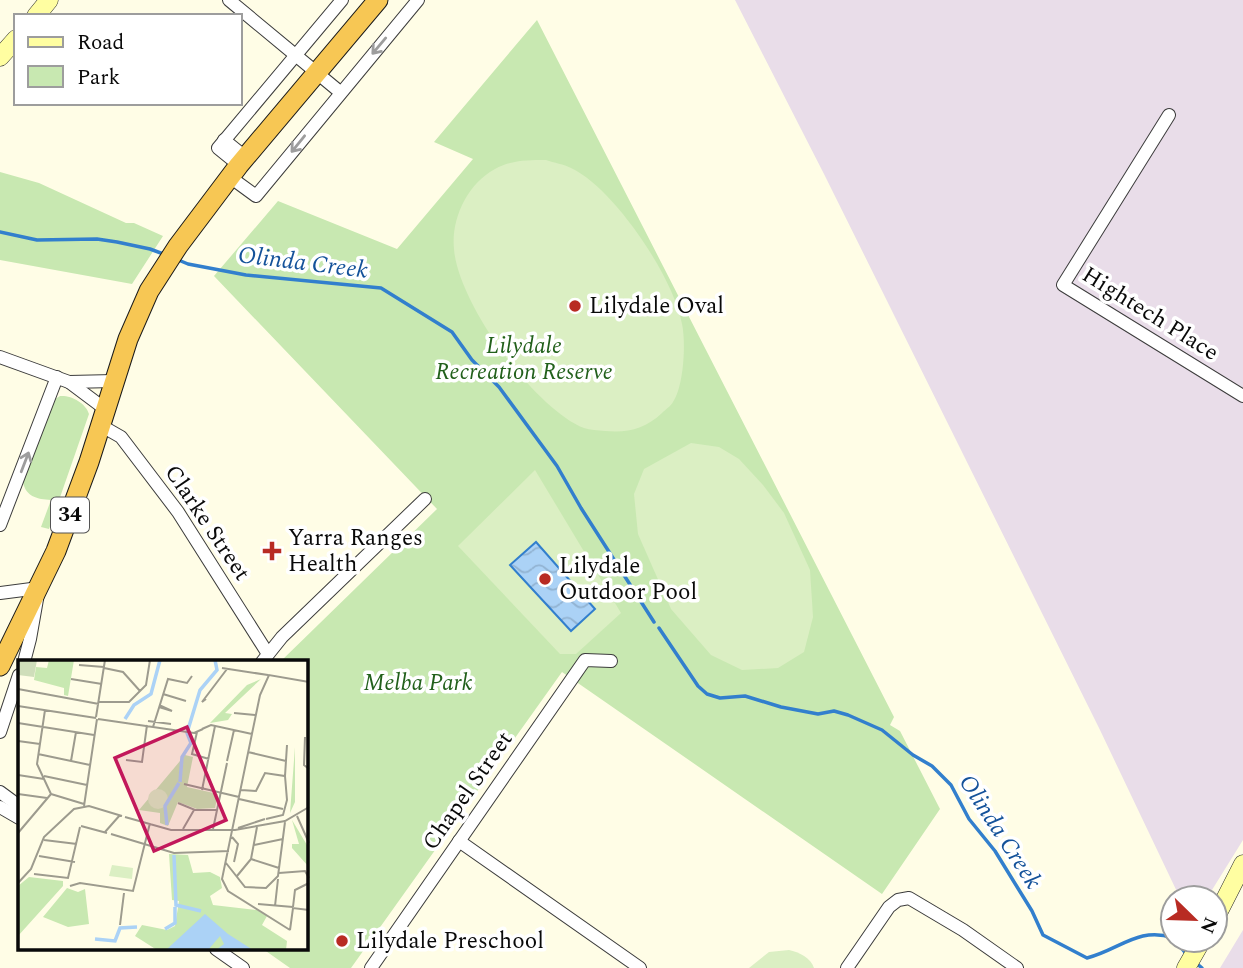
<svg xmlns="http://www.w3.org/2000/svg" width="1243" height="968" viewBox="0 0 1243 968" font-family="Spectral,serif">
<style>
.industrial{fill:#e9dde9}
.park{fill:#c8e8b1}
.pitch{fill:#dbefc3}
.water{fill:url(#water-waves);stroke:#327fcd;stroke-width:2}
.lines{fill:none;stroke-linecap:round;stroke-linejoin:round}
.stream{stroke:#327fcd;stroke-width:3.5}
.minor-casing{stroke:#3c3c3c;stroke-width:14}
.secondary-casing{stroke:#2b2b2b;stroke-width:19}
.trunk-casing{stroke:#1a1a1a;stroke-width:21}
.minor{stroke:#fff;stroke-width:12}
.secondary{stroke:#fffea1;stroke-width:18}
.trunk{stroke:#f7c754;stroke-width:19}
.oneway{stroke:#9d9d9d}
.poi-dot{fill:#b82b23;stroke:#fff;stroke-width:2.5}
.labels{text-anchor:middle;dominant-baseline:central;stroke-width:7;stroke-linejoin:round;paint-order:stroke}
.shield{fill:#fff;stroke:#535353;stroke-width:2}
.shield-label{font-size:21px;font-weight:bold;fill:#090909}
.poi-label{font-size:23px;fill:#090909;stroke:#fff;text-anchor:start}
.street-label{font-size:23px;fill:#090909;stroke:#fff}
.park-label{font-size:23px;font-style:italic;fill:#22601b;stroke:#fff}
.water-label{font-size:24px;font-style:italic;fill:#14529a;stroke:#fff}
.inset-river{fill:none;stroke:#abd2f6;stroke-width:3.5}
.inset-road{fill:none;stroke:#9d9b8e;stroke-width:2}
.view{fill:#c2185b;fill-opacity:0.15;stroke:#c2185b;stroke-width:3.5}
.inset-edge{fill:none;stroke:#090909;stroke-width:3.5}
</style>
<defs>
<pattern id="water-waves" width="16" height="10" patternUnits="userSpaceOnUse" patternTransform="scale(1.75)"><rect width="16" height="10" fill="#abd2f6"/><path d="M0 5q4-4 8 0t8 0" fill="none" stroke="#92b3d2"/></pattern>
</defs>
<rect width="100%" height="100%" fill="#fffde6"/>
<g class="industrial">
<path d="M 735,0 L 1243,0 L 1243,840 L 1207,898 L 1180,898 L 1100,730 L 824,174 Z"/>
<path d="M 1243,930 L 1243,968 L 1220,968 Z"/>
</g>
<g class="park">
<path d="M 537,20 L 894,717 L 890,725 L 900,731 L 940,809 L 882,894 L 562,672 L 351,968 L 290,968 L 263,949 L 306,949 L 306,662 L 280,662 L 437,509 L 214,276 L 278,201 L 397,249 L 473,159 L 434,142 Z"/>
<path d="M 0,172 L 39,183 L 126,223 L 134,223 L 163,236 L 132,284 L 0,260 Z"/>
<path d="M 60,396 C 71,395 86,403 89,414 L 49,529 L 41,527 L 51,500 C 37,499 26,497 23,482 L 52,401 Z"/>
</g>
<g class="pitch">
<path d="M 546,160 C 554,163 564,164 571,168 C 614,188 674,278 682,324 C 686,342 684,386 673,402 C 671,406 666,409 662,413 C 645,429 628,433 605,431 C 598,430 590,430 584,428 C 534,408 458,303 454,249 C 451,219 467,184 495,169 C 511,160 528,160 546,160 Z"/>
<path d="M 691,443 L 719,447 L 739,459 L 763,485 L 784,513 L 810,570 L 813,617 L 804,652 L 778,668 L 742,670 L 711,655 L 671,609 L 638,534 L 634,494 L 644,469 Z"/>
<path d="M 535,470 L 621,613 L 576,654 L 560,654 L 458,546 Z"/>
<path d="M 789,950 C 799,952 811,958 814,968 L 749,968 L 769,952 Z"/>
</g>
<path class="water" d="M 536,542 L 595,609 L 571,631 L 510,565 Z"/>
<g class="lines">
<g class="stream">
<path d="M 0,232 L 37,240 L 97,239 L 117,242 L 150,249 L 166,255"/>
<path d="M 176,259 L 188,264 L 246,275 L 381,288 L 452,332 L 472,360 L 499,387 L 557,466 L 581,508 L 654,622"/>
<path d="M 659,628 L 698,686 L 707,694 L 720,698 L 745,696 L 781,707 L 818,714 L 834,711 L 848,715 L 882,730 L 913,755 L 932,766 L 951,785 L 969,819 L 995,851 L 1032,911 L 1043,935 L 1087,958 C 1119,950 1139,926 1173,938"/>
<path d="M 1175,940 L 1187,955"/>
<path d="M 1195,962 L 1202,968"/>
</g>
<defs>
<g id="minor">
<path d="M 229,0 L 340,92"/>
<path d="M 1169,115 L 1063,285 L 1243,396"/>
<path d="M 224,140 L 245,157"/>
<path d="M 239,165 L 218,148 L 342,0"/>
<path d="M 230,177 L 256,196 L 418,0"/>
<path d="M 0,357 L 69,382 L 114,381"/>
<path d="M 69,382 L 105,409"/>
<path d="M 100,425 L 121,437 L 178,512 L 268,654"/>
<path d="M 0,525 L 57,377"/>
<path d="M 0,593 L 39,588 L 30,639 L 24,662"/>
<path d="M 262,662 L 282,637 L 425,499"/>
<path d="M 0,732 L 19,675"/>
<path d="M 0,792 L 19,806"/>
<path d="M 0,807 L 19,818"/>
<path d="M 459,841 L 640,968"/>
<path d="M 216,949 L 243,968"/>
<path d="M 371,968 L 585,660 L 611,661"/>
<path d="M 847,968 L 889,907 L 898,900 L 909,898 L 963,930 L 1017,968"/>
</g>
<g id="secondary">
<path d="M 36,16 L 49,0"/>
<path d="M 0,57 L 16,39"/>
<path d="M 1215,919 L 1243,864"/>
<path d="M 1186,968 L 1202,940"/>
</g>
<path id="trunk" d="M 0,666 L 56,551 L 89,462 L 128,339 L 149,291 L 178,246 L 239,165 L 378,0"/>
</defs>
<use href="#minor" class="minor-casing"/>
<use href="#secondary" class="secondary-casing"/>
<use href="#trunk" class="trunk-casing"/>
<use href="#minor" class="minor"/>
<use href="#secondary" class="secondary"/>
<use href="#trunk" class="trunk"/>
</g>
<defs><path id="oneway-shaft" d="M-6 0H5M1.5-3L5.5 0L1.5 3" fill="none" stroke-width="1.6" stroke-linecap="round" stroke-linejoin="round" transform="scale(1.75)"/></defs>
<g class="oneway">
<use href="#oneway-shaft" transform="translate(379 46) rotate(130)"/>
<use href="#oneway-shaft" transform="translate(298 144) rotate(129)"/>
<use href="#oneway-shaft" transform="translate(25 462) rotate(-69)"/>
</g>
<g class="poi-dot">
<circle cx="575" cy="306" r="7"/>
<path d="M268.5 540.5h7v7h7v7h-7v7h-7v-7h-7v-7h7z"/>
<circle cx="545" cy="579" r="7"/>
<circle cx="342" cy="941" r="7"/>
</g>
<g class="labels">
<rect class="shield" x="51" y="497.5" width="38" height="35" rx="5"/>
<g class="shield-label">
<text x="70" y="515">34</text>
</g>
<g class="poi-label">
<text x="589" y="306">Lilydale Oval</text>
<text x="288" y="538">Yarra Ranges<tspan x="288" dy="26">Health</tspan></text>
<text x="559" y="566">Lilydale<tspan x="559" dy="26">Outdoor Pool</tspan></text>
<text x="356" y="941">Lilydale Preschool</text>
</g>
<g class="street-label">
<text transform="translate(1150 314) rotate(32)">Hightech Place</text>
<text transform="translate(207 523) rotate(56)">Clarke Street</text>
<text transform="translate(468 791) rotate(-55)">Chapel Street</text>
</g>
<g class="park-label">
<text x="524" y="346">Lilydale<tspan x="524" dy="26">Recreation Reserve</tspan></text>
<text x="418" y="683">Melba Park</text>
</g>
<g class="water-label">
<text transform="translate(303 263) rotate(7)">Olinda Creek</text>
<text transform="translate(1000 832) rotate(57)">Olinda Creek</text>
</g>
</g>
<g transform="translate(18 660)">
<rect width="290" height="290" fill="#fffde6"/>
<path d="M 274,160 L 289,185 L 290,206 L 274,188 L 274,184 L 281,184 ZM 11,217 L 45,221 L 45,226 L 0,276 L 0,226 Z" fill="#c8e8b1"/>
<path d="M 0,0 L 19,0 L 16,17 L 0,15 Z" fill="#cfdeba"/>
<path d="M 31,0 L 56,0 L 50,36 L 46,35 L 46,28 L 16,20 L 18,7 L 29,8 ZM 243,19 L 207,53 L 214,54 L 210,60 L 192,63 L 229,25 ZM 277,81 L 277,142 L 272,153 L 277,87 ZM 167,95 L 175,97 L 169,127 L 200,134 L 197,148 L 179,149 L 160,142 L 150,166 L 142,163 L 142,153 L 121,150 ZM 151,194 L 170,195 L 175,213 L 192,212 L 202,217 L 204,228 L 192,236 L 195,245 L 239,250 L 249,256 L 244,265 L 269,281 L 268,290 L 139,290 L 117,276 L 124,265 L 149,270 L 157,266 L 161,241 L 154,240 ZM 49,228 L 60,232 L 67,229 L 71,264 L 50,267 L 25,257 Z" fill="#c8e8b1"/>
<path d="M130 139a10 10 0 1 1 20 0a10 10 0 1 1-20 0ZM 94,205 L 115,208 L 114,219 L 91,216 Z" fill="#dbefc3"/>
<path d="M 187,254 L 210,274 L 235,290 L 198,290 L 206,284 L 202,276 L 190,290 L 148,290 Z" fill="#abd2f6"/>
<path class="inset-river" d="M 107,59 L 116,45 L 133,34 L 142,0M 162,122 L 164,97 L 173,83 L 169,73 L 182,30 L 199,10 L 197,0M 149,165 L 147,146 L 161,123M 156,195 L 158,245 L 183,251M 147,269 L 157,263 L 157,247M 77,279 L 97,281 L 102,268 L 119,267"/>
<path class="inset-road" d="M 61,5 L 86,7M 86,8 L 105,12 L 122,31M 204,8 L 250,15M 53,19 L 84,24M 0,29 L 81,44M 145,34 L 168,41M 188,39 L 184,42 L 209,9M 81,42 L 111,42 L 128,25 L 132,0M 0,46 L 78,58M 141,47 L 154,51 L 141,45M 27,50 L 19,104 L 33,134M 216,53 L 237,55M 78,57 L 87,0M 80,59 L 176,73 L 185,69M 130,61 L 153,64M 0,63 L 76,75M 135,67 L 150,19 L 169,23 L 174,16M 184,69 L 193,65 L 234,74M 179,72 L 174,94 L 191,99M 287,77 L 286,105 L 291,109M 0,81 L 22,84M 230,92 L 268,101M 20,94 L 72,105M 108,100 L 124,102 L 129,65M 53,101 L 58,72M 209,101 L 216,70M 0,115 L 26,119M 26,116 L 69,125M 166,124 L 221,137M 184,130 L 197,66M 223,130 L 238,131 L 247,113 L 267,116 L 269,85M 0,134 L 29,138M 33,134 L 66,144M 221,139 L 265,149M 160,143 L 177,150 L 199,150M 66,146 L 79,59M 279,156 L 291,183M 107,157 L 153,170 L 217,170 L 267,161 L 291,147M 248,159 L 265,155 L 269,140 L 267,116M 63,166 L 89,173M 220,168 L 247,159M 165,169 L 176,150M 195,169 L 209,103M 87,172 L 102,155M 0,173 L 33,134M 93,174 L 156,193 L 211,191M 214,177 L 220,184 L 216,202M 26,180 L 59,184M 236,185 L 265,179M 21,196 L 57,202M 233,199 L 239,167M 208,203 L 227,227 L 248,228 L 260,216 L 267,162M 261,213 L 287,211 L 291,218M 16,214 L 50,218 L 62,167M 219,216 L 233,199 L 261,208M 0,223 L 13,209 L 26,177 L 56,149 L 71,146 L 104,156M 52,226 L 62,223 L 115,231 L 132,163M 240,244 L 275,247M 257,246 L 260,219M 275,247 L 277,230 L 291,223M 102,265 L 106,233M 272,270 L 210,231 L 204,219 L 242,35 L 251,15 L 291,22M 272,270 L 275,248 L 291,250"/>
<path class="view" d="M 169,67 L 208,160 L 136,191 L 97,98 Z"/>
<rect width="290" height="290" class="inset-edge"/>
</g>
<rect x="14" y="14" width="228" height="91" fill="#ffffff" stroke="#9d9d9d" stroke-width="2"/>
<rect x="28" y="37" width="35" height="10" fill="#fffea1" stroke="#9d9d9d" stroke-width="2"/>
<text x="77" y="49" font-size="21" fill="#090909">Road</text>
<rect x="28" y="66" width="35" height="21" fill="#c8e8b1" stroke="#9d9d9d" stroke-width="2"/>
<text x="77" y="84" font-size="21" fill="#090909">Park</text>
<g transform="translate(1194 919) rotate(113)"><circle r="33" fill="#ffffff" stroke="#9d9d9d" stroke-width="2"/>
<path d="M0-5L12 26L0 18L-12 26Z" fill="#b82b23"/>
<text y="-10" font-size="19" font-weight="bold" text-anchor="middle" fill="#090909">N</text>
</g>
</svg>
